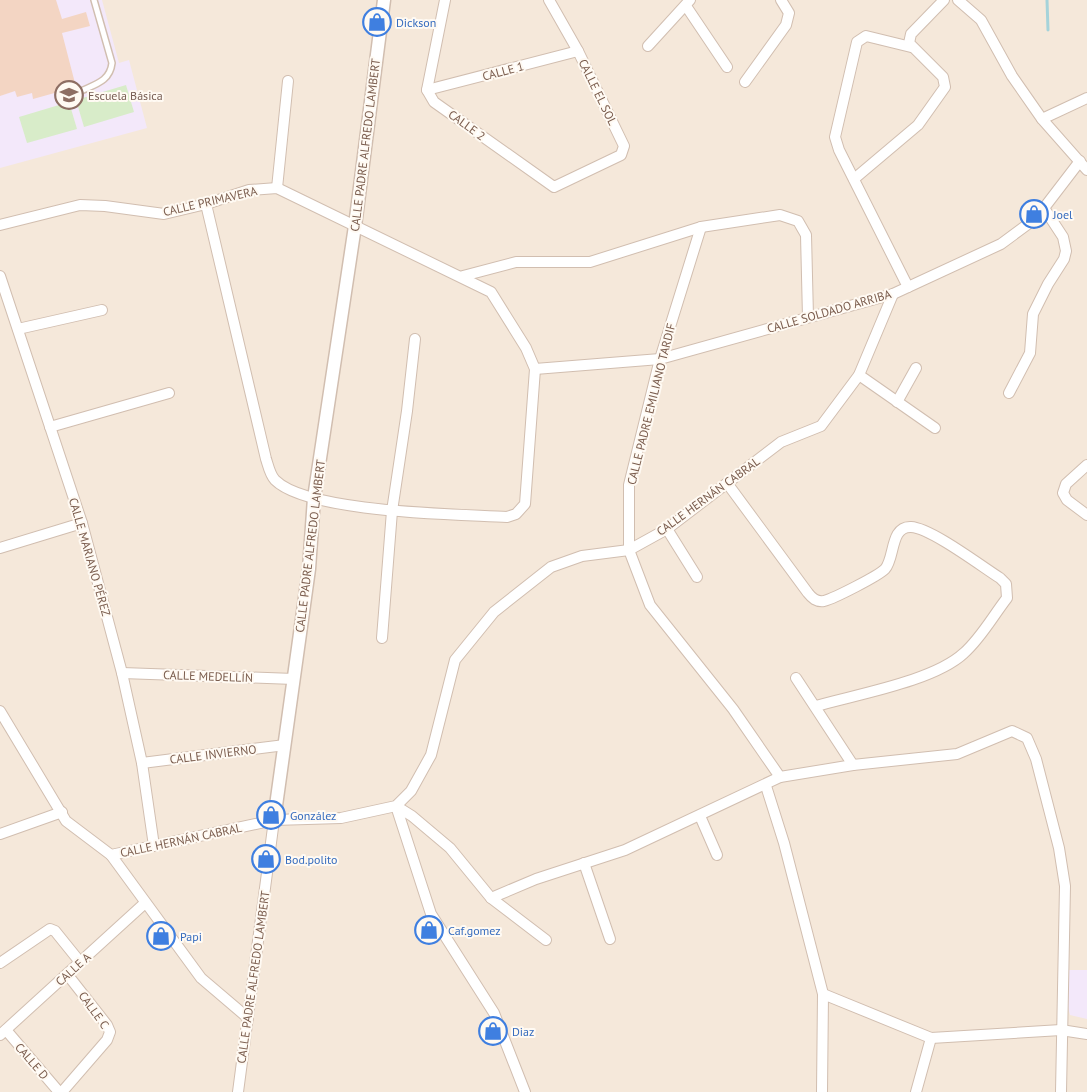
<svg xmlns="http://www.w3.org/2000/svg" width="1087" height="1092" viewBox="0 0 1087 1092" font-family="'PT Sans',sans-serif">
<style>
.residential{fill:#f5e8da}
.education{fill:#f3e8fa}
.green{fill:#d8ecc9}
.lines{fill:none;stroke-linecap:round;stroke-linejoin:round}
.stream{stroke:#a5d3da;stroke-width:3}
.building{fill:#f3d5c3}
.service-casing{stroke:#d1beb0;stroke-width:8}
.minor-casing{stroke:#d1beb0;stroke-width:12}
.tertiary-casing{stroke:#d1beb0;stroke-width:15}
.service{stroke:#fff;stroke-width:5}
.minor{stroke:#fff;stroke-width:10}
.tertiary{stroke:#fff;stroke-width:12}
.labels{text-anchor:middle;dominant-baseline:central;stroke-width:4;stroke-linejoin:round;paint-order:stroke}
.shop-label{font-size:12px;fill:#366cbe;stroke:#fffaf3;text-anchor:start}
.street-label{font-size:12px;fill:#7a5c4d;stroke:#fffaf3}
.education-label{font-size:12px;fill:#785e54;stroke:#fffaf3;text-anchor:start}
</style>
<rect width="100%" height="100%" fill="#fdf6ec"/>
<rect class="residential" x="0" y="0" width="1087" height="1092"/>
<g class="education">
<path d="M 0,0 L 102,0 L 119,63 L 129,60 L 147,128 L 0,168 Z"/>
<path d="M 1066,970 L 1087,970 L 1087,1019 L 1070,1015 L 1065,996 Z"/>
</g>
<g class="green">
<path d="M 126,85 L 134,112 L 84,127 L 76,100 Z"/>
<path d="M 69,102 L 77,129 L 27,143 L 19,117 Z"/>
</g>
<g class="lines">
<path class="stream" d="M 1047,0 L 1048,30"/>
</g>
<path class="building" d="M 0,0 L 56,0 L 62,19 L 86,12 L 90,26 L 62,33 L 76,87 L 33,99 L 32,93 L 17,97 L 15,91 L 0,96 Z"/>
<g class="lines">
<defs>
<path id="service" d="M 81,91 C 96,84 110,81 112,63 L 94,0"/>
<g id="minor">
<path d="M 445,0 L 427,90 L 434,102 L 554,187 L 621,155 L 624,146 L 578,51 L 549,0"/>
<path d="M 958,0 L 981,20 L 1012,76 L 1042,119 L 1087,170"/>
<path d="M 686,6 L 727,67"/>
<path d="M 648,46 L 690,0"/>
<path d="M 745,82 L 786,25 L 789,13 L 781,0"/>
<path d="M 427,90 L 578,51"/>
<path d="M 1042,119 L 1087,98"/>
<path d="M 854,179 L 918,125 L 945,87 L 943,77 L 909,43 L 911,34 L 944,0"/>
<path d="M 277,188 L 288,81"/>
<path d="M 0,225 L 80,205 L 105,206 L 164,214 L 206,204 L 249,190 L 277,188 L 491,292 L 526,348 L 535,369 L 525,504 L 516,514 L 507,517 C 458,514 308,513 275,480 C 270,475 268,465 266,459 L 206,204"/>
<path d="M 701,227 L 660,359 L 629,485 L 629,550 L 650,605 L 733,709 L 780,777"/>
<path d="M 0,276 L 82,523 L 122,673 L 142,763 L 154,846"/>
<path d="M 463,276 L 516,262 L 590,262 L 701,227 L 780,215 L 798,221 L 806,235 L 808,317"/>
<path d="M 908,287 L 839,150 L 835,137 L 857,42 L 866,36 L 911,47"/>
<path d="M 18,329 L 102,310"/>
<path d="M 535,369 L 660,359 L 893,294 L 1001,244 L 1028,224 L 1044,208 L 1080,161"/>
<path d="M 859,375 L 935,428"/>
<path d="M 1009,393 L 1030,353 L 1033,314 L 1048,284 L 1064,259 L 1066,251 L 1063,237 L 1044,208"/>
<path d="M 897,402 L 916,368"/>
<path d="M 50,427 L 169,393"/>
<path d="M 1087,465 L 1066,484 L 1063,493 L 1067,500 L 1087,515"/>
<path d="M 727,483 L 808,593 C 812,598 816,602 824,601 C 835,598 878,576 885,569 C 895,558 890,526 911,527 C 931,528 981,566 1000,578 L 1006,584 L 1007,598 C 993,616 981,638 964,653 C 934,681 858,694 816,706"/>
<path d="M 667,529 L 697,577"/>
<path d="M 0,548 L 82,523"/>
<path d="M 382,638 L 392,511 L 407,411 L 415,339"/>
<path d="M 122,673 L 294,679"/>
<path d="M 796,678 L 853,765"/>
<path d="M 0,711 L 66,821 L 111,855 L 274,820 L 341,818 L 396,806 L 411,791 L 431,755 L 455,660 L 494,612 L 551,567 L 582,556 L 629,550 L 667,529 L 781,442 L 821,426 L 859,375 L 893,294"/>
<path d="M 142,763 L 285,745"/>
<path d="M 766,786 L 784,843 L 823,994 L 822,1092"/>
<path d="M 396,806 L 431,914 L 494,1013 L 525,1092"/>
<path d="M 396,806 L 412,816 L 450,848 L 491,898 L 546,940"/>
<path d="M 700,816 L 717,855"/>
<path d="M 0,834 L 62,812"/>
<path d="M 111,855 L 201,978 L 248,1018"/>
<path d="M 584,863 L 610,939"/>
<path d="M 491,898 L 536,879 L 625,850 L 780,777 L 853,765 L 957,754 L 1012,731 L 1027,738 L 1036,759 L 1059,848 L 1065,886 L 1061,1092"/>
<path d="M 0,963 L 50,929 L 55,931 L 80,962"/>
<path d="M 823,994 L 931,1038 L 1061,1030 L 1087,1034"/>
<path d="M 6,1030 L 59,1092"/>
<path d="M 0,1035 L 145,903"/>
<path d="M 62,1092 L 107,1040 L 110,1032 L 107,1025 L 67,974"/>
<path d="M 238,1092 L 274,820"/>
<path d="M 916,1092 L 931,1038"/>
</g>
<path id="tertiary" d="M 274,820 L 309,569 L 314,498 L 355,226 L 384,0"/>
</defs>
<use href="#service" class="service-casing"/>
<use href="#minor" class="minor-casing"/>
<use href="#tertiary" class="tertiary-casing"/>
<use href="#service" class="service"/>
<use href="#minor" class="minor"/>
<use href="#tertiary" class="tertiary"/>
</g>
<defs>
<symbol id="shop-ring" viewBox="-11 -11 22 22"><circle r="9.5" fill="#fffaf3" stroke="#3f7fe0" stroke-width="1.5"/><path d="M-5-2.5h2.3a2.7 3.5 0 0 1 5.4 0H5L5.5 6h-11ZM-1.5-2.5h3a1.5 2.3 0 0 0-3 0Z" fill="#3f7fe0"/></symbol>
<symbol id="school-ring" viewBox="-11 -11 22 22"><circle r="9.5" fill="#fffaf3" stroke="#8d6e63" stroke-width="1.5"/><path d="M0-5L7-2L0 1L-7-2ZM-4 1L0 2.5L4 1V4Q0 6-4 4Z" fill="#8d6e63"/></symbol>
</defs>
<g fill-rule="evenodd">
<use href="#shop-ring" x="361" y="6" width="32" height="32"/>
<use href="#school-ring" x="53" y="79" width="32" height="32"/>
<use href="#shop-ring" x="1018" y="198" width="32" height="32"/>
<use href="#shop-ring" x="255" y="799" width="32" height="32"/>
<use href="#shop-ring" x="250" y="843" width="32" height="32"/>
<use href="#shop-ring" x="413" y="914" width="32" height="32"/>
<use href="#shop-ring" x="145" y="920" width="32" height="32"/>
<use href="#shop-ring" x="477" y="1015" width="32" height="32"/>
</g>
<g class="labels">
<g class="shop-label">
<text x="396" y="22">Dickson</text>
<text x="1053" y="214">Joel</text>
<text x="290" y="815">González</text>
<text x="285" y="859">Bod.polito</text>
<text x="448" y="930">Caf.gomez</text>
<text x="180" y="936">Papi</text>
<text x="512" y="1031">Diaz</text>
</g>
<g class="street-label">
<text transform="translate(503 71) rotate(-15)">CALLE 1</text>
<text transform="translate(598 92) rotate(64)">CALLE EL SOL</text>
<text transform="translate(467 125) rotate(36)">CALLE 2</text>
<text transform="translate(365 145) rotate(-83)">CALLE PADRE ALFREDO LAMBERT</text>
<text transform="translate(210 201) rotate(-13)">CALLE PRIMAVERA</text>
<text transform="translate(829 311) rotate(-16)">CALLE SOLDADO ARRIBA</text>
<text transform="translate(651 404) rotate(-76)">CALLE PADRE EMILIANO TARDIF</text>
<text transform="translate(708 496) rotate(-36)">CALLE HERNÁN CABRAL</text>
<text transform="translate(310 546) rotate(-83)">CALLE PADRE ALFREDO LAMBERT</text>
<text transform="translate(90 557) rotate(74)">CALLE MARIANO PÉREZ</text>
<text transform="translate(208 676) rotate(2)">CALLE MEDELLÍN</text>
<text transform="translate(213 754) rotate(-7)">CALLE INVIERNO</text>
<text transform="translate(181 840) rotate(-12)">CALLE HERNÁN CABRAL</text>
<text transform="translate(73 969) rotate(-42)">CALLE A</text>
<text transform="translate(253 977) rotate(-82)">CALLE PADRE ALFREDO LAMBERT</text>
<text transform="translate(94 1010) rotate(54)">CALLE C</text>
<text transform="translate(32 1061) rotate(49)">CALLE D</text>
</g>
<g class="education-label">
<text x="88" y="95">Escuela Básica</text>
</g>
</g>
</svg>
